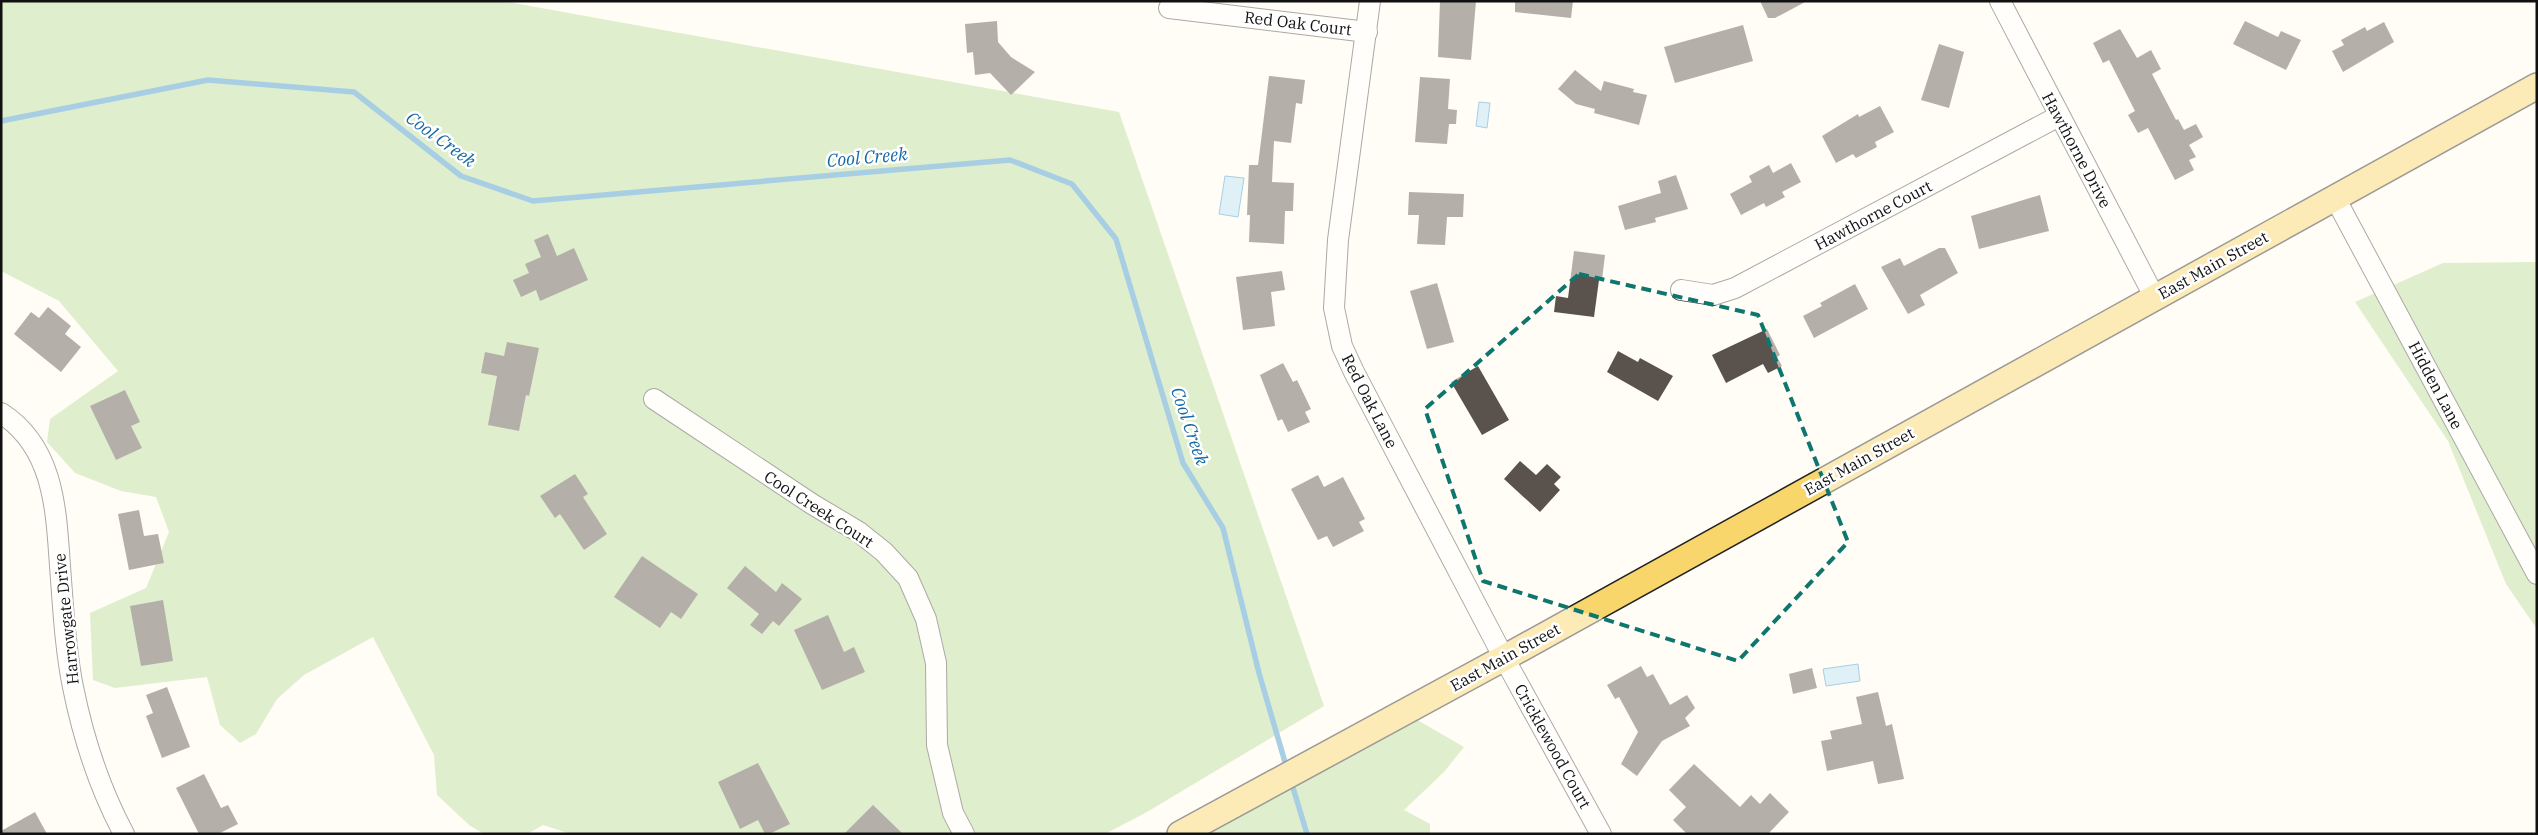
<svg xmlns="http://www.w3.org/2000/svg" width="2538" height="835" viewBox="0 0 2538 835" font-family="'IBM Plex Serif',serif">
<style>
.forest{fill:#b9dc9c}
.water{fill:#b9e0f7;stroke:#3f96cf}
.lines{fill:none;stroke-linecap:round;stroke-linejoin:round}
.stream{stroke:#3f96cf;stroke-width:5.5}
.building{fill:#5a524d}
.minor-casing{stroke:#444;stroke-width:22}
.major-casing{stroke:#222;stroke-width:28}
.minor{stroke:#fff;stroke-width:20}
.major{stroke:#f9d66b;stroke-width:25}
.marked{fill:none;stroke:#0f766e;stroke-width:4;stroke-dasharray:10 6;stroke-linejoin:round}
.labels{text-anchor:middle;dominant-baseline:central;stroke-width:5;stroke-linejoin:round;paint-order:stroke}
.street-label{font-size:16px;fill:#111;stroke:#fff}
.water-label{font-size:18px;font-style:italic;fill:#1768a6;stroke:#fff}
</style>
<rect width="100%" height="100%" fill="#fffdf5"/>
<g class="forest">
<path d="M 1,1 L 502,1 L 1119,112 L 1324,706 L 1147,812 L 1105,834 L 571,834 L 543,825 L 527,834 L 484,834 L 469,825 L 437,795 L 434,755 L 373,637 L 304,675 L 277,699 L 256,734 L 240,743 L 220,725 L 207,677 L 115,688 L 93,680 L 90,613 L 146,588 L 169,532 L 156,497 L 121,491 L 75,473 L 47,442 L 50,419 L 118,371 L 59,301 L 1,271 Z"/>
<path d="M 2537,262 L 2537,629 L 2506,584 L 2448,441 L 2355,302 L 2443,263 Z"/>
<path d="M 1414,718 L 1464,747 L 1444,772 L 1404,810 L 1430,824 L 1430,834 L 1198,834 Z"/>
</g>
<g class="water">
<path d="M 1479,102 L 1490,103 L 1487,128 L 1476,126 Z"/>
<path d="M 1225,176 L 1244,178 L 1238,217 L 1219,214 Z"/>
<path d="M 1858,664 L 1860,681 L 1826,686 L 1823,669 Z"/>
</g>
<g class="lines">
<g class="stream">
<path d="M 1,121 L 208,80 L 354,92 L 461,176 L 533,201 L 1010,160 L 1072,184 L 1116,239 L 1183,463 L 1223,528 L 1259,673 L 1287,769"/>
<path d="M 1291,781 L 1307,834"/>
</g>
</g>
<g class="building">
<path d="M 1440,1 L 1476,1 L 1471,60 L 1438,57 Z"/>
<path d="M 1515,1 L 1573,1 L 1571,18 L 1515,12 Z"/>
<path d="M 1760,1 L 1807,1 L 1775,18 L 1768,18 Z"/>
<path d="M 997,21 L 998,42 L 1011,57 L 1035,72 L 1011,95 L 990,73 L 975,75 L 973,52 L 967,53 L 965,24 Z"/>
<path d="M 2245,21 L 2278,37 L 2281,31 L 2301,40 L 2286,70 L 2233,44 Z"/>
<path d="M 2384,22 L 2394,42 L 2343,72 L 2332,51 L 2344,45 L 2341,40 L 2365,27 L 2367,31 Z"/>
<path d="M 1743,25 L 1753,61 L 1675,83 L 1664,47 Z"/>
<path d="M 2120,29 L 2137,58 L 2151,50 L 2161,69 L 2152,74 L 2176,120 L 2178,119 L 2184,130 L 2196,124 L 2203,137 L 2189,145 L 2196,157 L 2189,160 L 2194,170 L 2175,180 L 2148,128 L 2138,133 L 2128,115 L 2135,111 L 2109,60 L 2103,63 L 2093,43 Z"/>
<path d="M 1939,44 L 1964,52 L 1949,108 L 1921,100 Z"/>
<path d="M 1575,70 L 1601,91 L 1604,81 L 1634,89 L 1633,92 L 1647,95 L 1639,125 L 1594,113 L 1595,109 L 1576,104 L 1558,89 Z"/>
<path d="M 1269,76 L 1305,80 L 1302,104 L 1296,103 L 1291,143 L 1274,141 L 1272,182 L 1294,183 L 1293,211 L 1285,211 L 1284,244 L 1249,242 L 1250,215 L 1247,215 L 1249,165 L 1258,165 Z"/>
<path d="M 1420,77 L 1450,79 L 1448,109 L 1457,110 L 1456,124 L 1449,124 L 1447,144 L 1415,142 Z"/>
<path d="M 1880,106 L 1894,132 L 1875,142 L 1877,147 L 1856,158 L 1853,154 L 1836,163 L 1822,136 L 1858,114 L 1859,117 Z"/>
<path d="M 1791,163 L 1801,182 L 1782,192 L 1785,197 L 1766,207 L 1764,203 L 1741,215 L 1730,194 L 1752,182 L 1749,176 L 1769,165 L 1773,173 Z"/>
<path d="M 1676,175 L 1688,209 L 1655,218 L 1656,222 L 1625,230 L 1618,206 L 1661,193 L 1658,181 Z"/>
<path d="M 1409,192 L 1464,194 L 1463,217 L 1447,217 L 1445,245 L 1417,244 L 1419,215 L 1408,215 Z"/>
<path d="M 2040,195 L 2049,231 L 1979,249 L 1971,216 Z"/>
<path d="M 548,234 L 557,256 L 574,248 L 588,280 L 540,301 L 536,290 L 521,297 L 513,280 L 529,273 L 525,264 L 541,257 L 534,240 Z"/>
<path d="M 1939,248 L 1945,248 L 1958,273 L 1920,295 L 1925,305 L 1908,314 L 1881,267 L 1900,258 L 1904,266 Z"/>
<path d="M 1574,251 L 1605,255 L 1602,280 L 1599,280 L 1594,317 L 1554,312 L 1556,296 L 1568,298 Z"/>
<path d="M 1282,271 L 1285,290 L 1271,292 L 1275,326 L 1243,330 L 1236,277 Z"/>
<path d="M 1437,283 L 1454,342 L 1427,349 L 1410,291 Z"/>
<path d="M 1855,284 L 1868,309 L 1814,338 L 1803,316 L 1822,306 L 1820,303 Z"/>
<path d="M 48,307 L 71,326 L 65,334 L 81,347 L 61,372 L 14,334 L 31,312 L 39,318 Z"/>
<path d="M 1767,329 L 1780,355 L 1777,357 L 1782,366 L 1768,373 L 1763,364 L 1726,383 L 1712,355 Z"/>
<path d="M 507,342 L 539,348 L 529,396 L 526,395 L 519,431 L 488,425 L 497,376 L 481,373 L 485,352 L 504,356 Z"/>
<path d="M 1618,351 L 1638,362 L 1640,358 L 1673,376 L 1658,401 L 1607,372 Z"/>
<path d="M 1283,363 L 1293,382 L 1297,380 L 1311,409 L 1305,412 L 1310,422 L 1288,432 L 1282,419 L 1278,421 L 1260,375 Z"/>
<path d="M 1478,366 L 1509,420 L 1482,435 L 1451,382 Z"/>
<path d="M 125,390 L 140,422 L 131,426 L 142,448 L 116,460 L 90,406 Z"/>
<path d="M 1520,461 L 1536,475 L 1547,464 L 1561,477 L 1554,484 L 1560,490 L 1540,512 L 1504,479 Z"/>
<path d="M 575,474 L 588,494 L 583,497 L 607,534 L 584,550 L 560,514 L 555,518 L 540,496 Z"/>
<path d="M 1318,475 L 1324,487 L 1343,477 L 1365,519 L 1359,522 L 1364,531 L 1333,547 L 1327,536 L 1318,540 L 1291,489 Z"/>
<path d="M 139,510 L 144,536 L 158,534 L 164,563 L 129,570 L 118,514 Z"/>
<path d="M 642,556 L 698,594 L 681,619 L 671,612 L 660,628 L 614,597 Z"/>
<path d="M 745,566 L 776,592 L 782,583 L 802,599 L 779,626 L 773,621 L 762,634 L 750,625 L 759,614 L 727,588 Z"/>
<path d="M 163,600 L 173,661 L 141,666 L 130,606 Z"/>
<path d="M 828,615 L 844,652 L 854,647 L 865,672 L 822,690 L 794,630 Z"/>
<path d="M 1641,666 L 1647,677 L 1653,674 L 1670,705 L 1687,695 L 1695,708 L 1685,718 L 1690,726 L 1662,741 L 1637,776 L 1621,764 L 1638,732 L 1619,697 L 1615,699 L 1607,685 Z"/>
<path d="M 1812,668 L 1817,688 L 1793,694 L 1789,674 Z"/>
<path d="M 167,687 L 190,747 L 162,758 L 146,716 L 153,713 L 146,695 Z"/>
<path d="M 1878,692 L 1886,726 L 1892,724 L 1904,779 L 1878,784 L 1873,761 L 1827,771 L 1821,741 L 1832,739 L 1830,731 L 1862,724 L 1856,697 Z"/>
<path d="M 758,763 L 790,824 L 769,834 L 765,834 L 758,820 L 740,829 L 718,782 Z"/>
<path d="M 1694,764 L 1740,807 L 1751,795 L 1760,804 L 1770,793 L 1789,812 L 1768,834 L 1687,834 L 1673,820 L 1686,807 L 1669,790 Z"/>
<path d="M 204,774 L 221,808 L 228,805 L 238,824 L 218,834 L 199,834 L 176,788 Z"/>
<path d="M 873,805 L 903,834 L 844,834 Z"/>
<path d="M 35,812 L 47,834 L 1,834 L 1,831 Z"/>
</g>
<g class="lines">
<defs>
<g id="minor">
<path d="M 1370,1 L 1338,240 L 1334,308 L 1342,346 L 1354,372 L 1504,658 L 1601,834"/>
<path d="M 2000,1 L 2155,298"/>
<path d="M 1169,8 L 1367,32"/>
<path d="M 2334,196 L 2537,574"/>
<path d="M 1681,290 L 1713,295 L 1735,288 L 2059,116"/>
<path d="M 654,399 L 812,504 L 859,532 L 884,552 L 908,578 L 926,619 L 936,663 L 937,745 L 953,813 L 964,834"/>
<path d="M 1,413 C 54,447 56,509 60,566 C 63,605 65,648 73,687 C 83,737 100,789 124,834"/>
</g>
<path id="major" d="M 1180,834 L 1504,658 L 2537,86"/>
</defs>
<use href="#minor" class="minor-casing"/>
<use href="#major" class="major-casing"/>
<use href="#minor" class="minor"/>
<use href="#major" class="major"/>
</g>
<path d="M0 0H2538V835H0ZM 1579,274 L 1758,315 L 1848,542 L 1738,661 L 1483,581 L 1425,409 Z" fill="#fffdf5" fill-opacity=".55" fill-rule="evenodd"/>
<path class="marked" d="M 1579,274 L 1758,315 L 1848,542 L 1738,661 L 1483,581 L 1425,409 Z"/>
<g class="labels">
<g class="street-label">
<text transform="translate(1298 23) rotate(7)">Red Oak Court</text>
<text transform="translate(2077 150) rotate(62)">Hawthorne Drive</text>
<text transform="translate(1873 215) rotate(-28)">Hawthorne Court</text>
<text transform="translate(2213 265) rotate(-29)">East Main Street</text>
<text transform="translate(2436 385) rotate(62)">Hidden Lane</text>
<text transform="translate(1370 401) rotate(63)">Red Oak Lane</text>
<text transform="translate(1859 461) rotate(-29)">East Main Street</text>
<text transform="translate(819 509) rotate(33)">Cool Creek Court</text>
<text transform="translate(66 619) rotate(-96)">Harrowgate Drive</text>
<text transform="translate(1505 657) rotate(-29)">East Main Street</text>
<text transform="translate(1553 746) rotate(61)">Cricklewood Court</text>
</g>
<g class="water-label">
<text transform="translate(441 139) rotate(36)">Cool Creek</text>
<text transform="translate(867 157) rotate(-5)">Cool Creek</text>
<text transform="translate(1190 426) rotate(71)">Cool Creek</text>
</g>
</g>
<rect width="2538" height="835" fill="none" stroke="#111111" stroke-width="5"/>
</svg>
